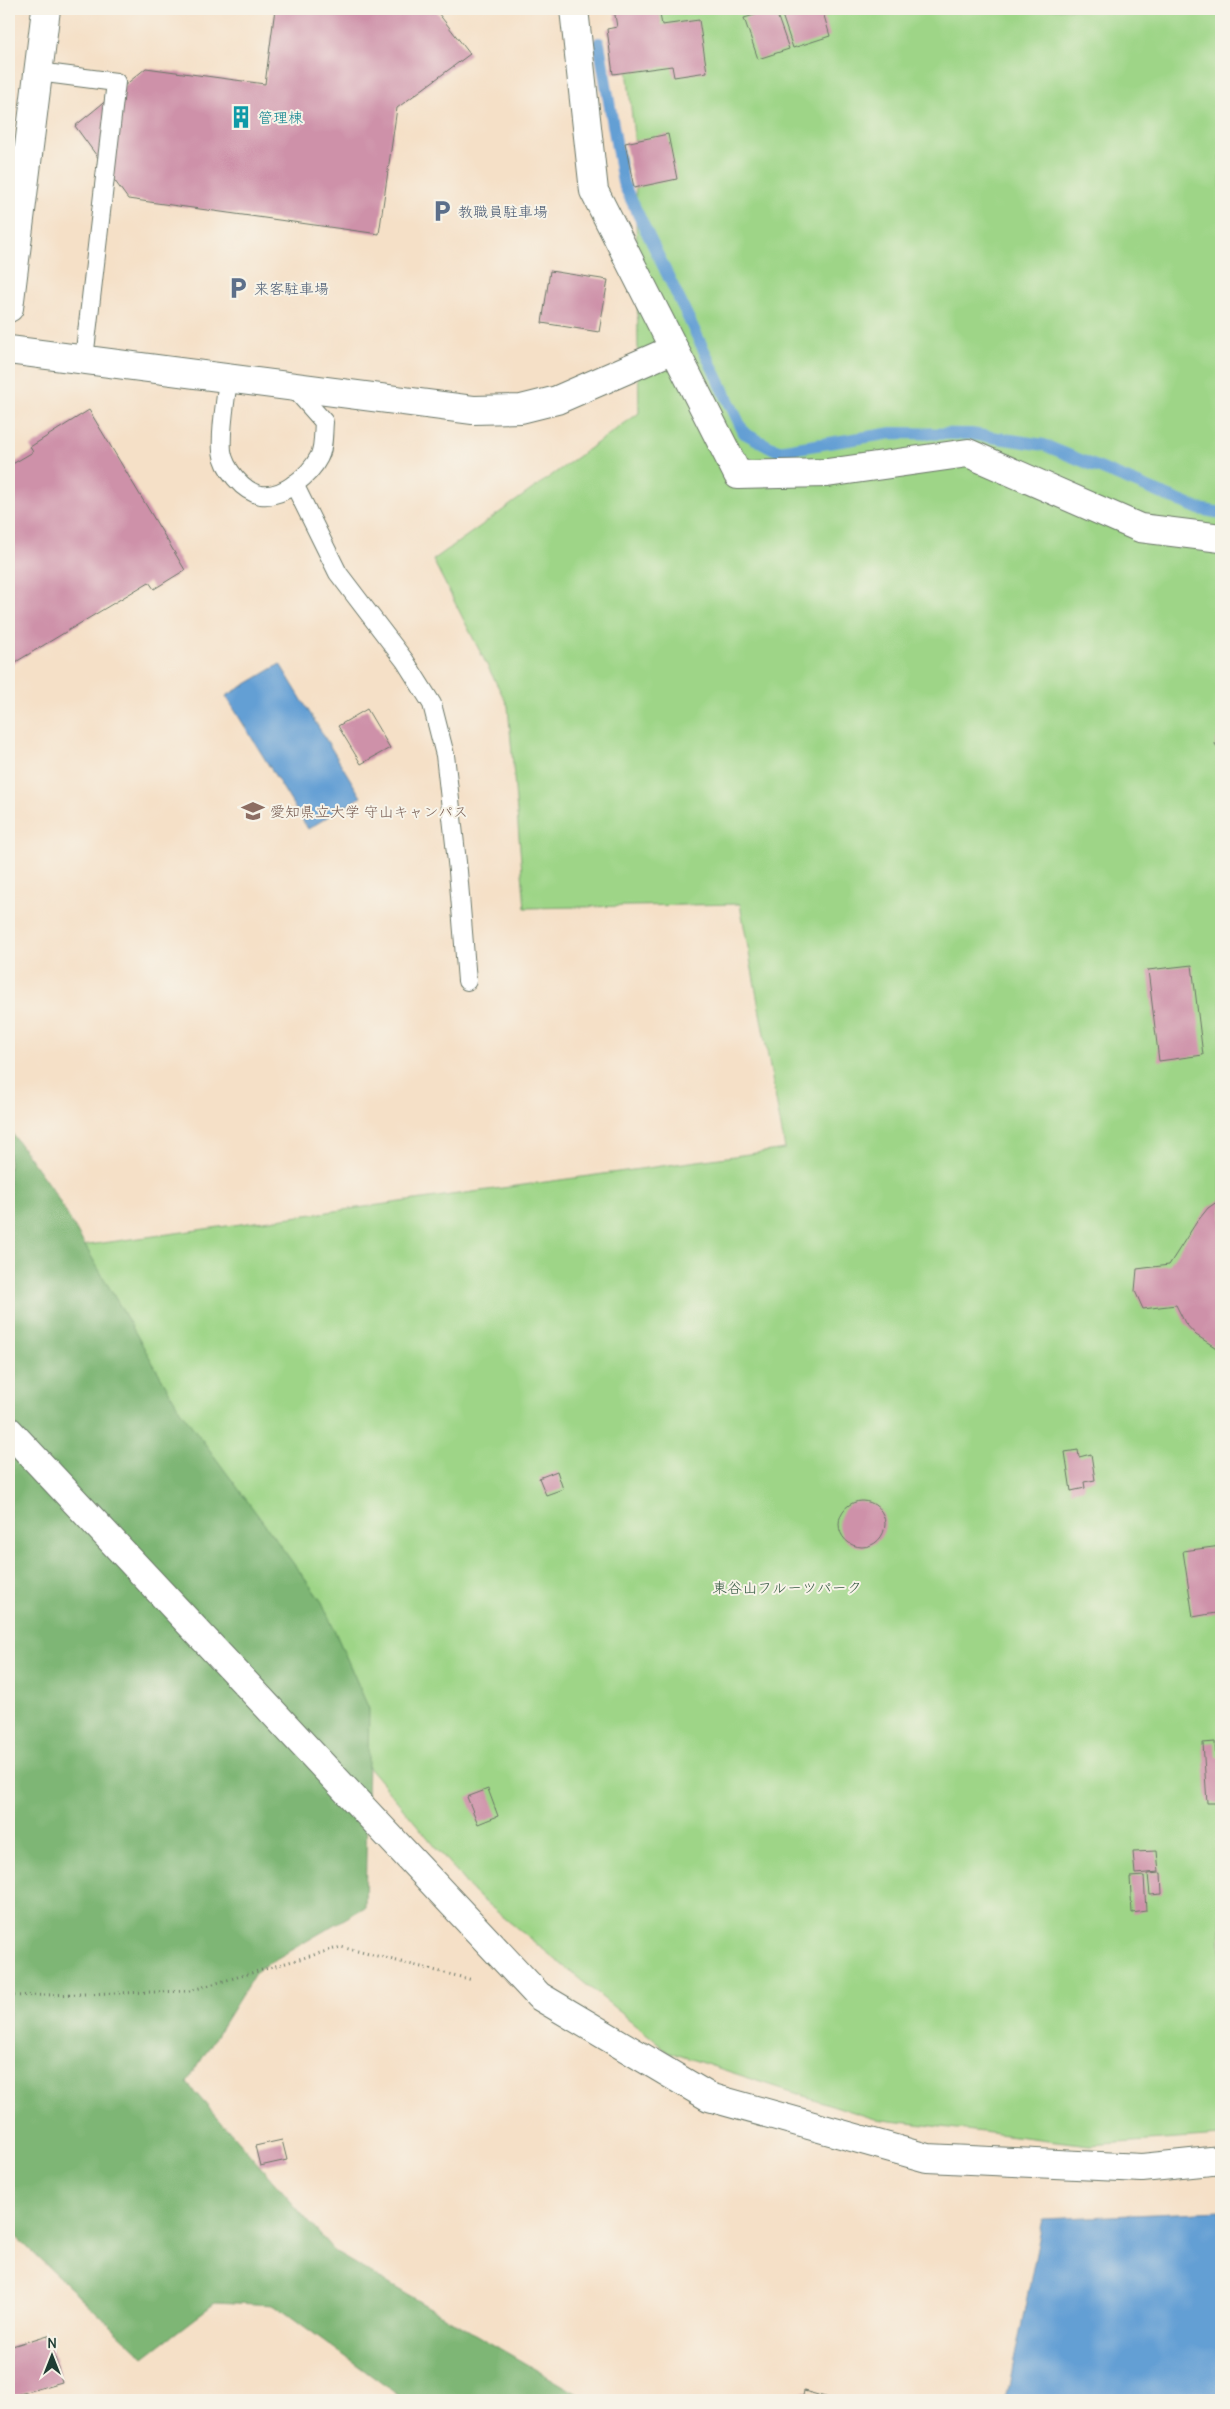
<svg xmlns="http://www.w3.org/2000/svg" width="1230" height="2409" viewBox="0 0 1230 2409" font-family="Delius,'Klee One',sans-serif">
<style>
.green{fill:#9ed587;stroke:#5e895e}
.forest{fill:#7eb674;stroke:#4e7a54}
.water{fill:#649fd4;stroke:#426e84}
.lines{fill:none;stroke-linecap:round;stroke-linejoin:round}
.stream{stroke:#649fd4;stroke-width:12}
.building{fill:#ce91a9}
.service-casing{stroke:#6a7667;stroke-width:20}
.minor-casing{stroke:#6a7667;stroke-width:30}
.tertiary-casing{stroke:#6a7667;stroke-width:30}
.path{stroke:#6a7667;stroke-width:3;stroke-dasharray:1 4;stroke-linecap:butt}
.service{stroke:#fff;stroke-width:18}
.minor{stroke:#fff;stroke-width:28}
.tertiary{stroke:#fff;stroke-width:28}
.labels{text-anchor:middle;dominant-baseline:central;stroke-width:4;stroke-linejoin:round;paint-order:stroke}
.culture-label{font-size:15px;fill:#0d838f;stroke:#f7f3e8;text-anchor:start}
.service-label{font-size:15px;fill:#4e5e75;stroke:#f7f3e8;text-anchor:start}
.education-label{font-size:15px;fill:#785e54;stroke:#f7f3e8;text-anchor:start}
.park-label{font-size:15px;fill:#385b45;stroke:#f7f3e8}
</style>
<rect width="100%" height="100%" fill="#f7f3e8"/>
<filter id="ink" filterUnits="userSpaceOnUse"><feTurbulence type="fractalNoise" baseFrequency=".02" numOctaves="2"/><feDisplacementMap in="SourceGraphic" scale="10" xChannelSelector="R" yChannelSelector="G"/><feConvolveMatrix kernelMatrix="1 2 1 2 8 2 1 2 1" color-interpolation-filters="sRGB"/></filter>
<filter id="wash" filterUnits="userSpaceOnUse"><feTurbulence type="fractalNoise" baseFrequency=".0096" numOctaves="4" result="noise"/><feDisplacementMap in="SourceGraphic" scale="20" xChannelSelector="R" yChannelSelector="G"/><feGaussianBlur stdDeviation="1.12" result="paint"/><feColorMatrix in="noise" values="0 0 0 0 0 0 0 0 0 0 0 0 0 0 0 0 0 1.4 0 .05"/><feComposite in="paint" operator="in"/></filter>
<g filter="url(#wash)">
<rect width="100%" height="100%" fill="#f5e0c7"/>
<path class="green" d="M 621,9 L 1221,9 L 1221,2136 L 1089,2145 L 875,2119 L 669,2052 L 474,1893 L 9,1337 L 9,1256 L 785,1149 L 740,904 L 525,908 L 508,706 L 433,560 L 639,413 L 635,147 Z"/>
<path class="forest" d="M 9,1129 L 54,1192 L 180,1410 L 322,1602 L 369,1709 L 365,1907 L 257,1970 L 187,2083 L 336,2253 L 588,2400 L 401,2400 L 398,2395 L 275,2305 L 216,2302 L 144,2357 L 9,2230 Z"/>
<g class="water">
<path d="M 280,664 L 361,797 L 308,829 L 226,696 Z"/>
<path d="M 1221,2211 L 1221,2400 L 1006,2400 L 1043,2219 Z"/>
</g>
<g class="lines">
<path class="stream" d="M 599,43 L 623,183 L 744,433 L 778,451 L 892,433 L 971,434 L 1044,445 L 1199,509 L 1221,513"/>
</g>
<g id="blocks">
<g class="building">
<path d="M 275,9 L 435,9 L 470,54 L 397,108 L 379,234 L 128,199 L 75,126 L 146,68 L 265,84 Z"/>
<path d="M 614,9 L 659,9 L 662,25 L 699,20 L 707,72 L 674,77 L 672,66 L 613,74 L 607,29 L 617,27 Z"/>
<path d="M 775,9 L 789,49 L 758,59 L 744,18 Z"/>
<path d="M 780,9 L 822,9 L 830,36 L 793,48 Z"/>
<path d="M 668,134 L 677,179 L 634,188 L 625,143 Z"/>
<path d="M 550,271 L 608,280 L 599,332 L 542,323 Z"/>
<path d="M 89,410 L 185,570 L 154,589 L 149,582 L 9,666 L 9,466 L 33,452 L 30,447 Z"/>
<path d="M 367,709 L 390,748 L 361,764 L 338,726 Z"/>
<path d="M 1221,735 L 1221,752 L 1215,744 L 1218,736 Z"/>
<path d="M 1192,965 L 1203,1055 L 1159,1061 L 1148,970 Z"/>
<path d="M 1221,1199 L 1221,1351 L 1196,1335 L 1185,1323 L 1176,1305 L 1143,1309 L 1135,1291 L 1137,1269 L 1169,1265 L 1196,1223 L 1208,1208 Z"/>
<path d="M 1078,1450 L 1079,1457 L 1091,1454 L 1095,1480 L 1084,1482 L 1085,1488 L 1071,1491 L 1065,1452 Z"/>
<path d="M 557,1471 L 563,1489 L 546,1495 L 539,1478 Z"/>
<circle cx="862" cy="1524" r="23"/>
<path d="M 1221,1546 L 1221,1612 L 1193,1617 L 1183,1551 Z"/>
<path d="M 1215,1742 L 1216,1757 L 1221,1757 L 1221,1803 L 1207,1803 L 1203,1743 Z"/>
<path d="M 488,1789 L 498,1816 L 478,1824 L 467,1797 Z"/>
<path d="M 1157,1851 L 1159,1872 L 1135,1874 L 1133,1852 Z"/>
<path d="M 1161,1873 L 1162,1894 L 1150,1895 L 1148,1874 Z"/>
<path d="M 1144,1876 L 1146,1911 L 1132,1913 L 1130,1877 Z"/>
<path d="M 282,2140 L 287,2160 L 260,2166 L 255,2146 Z"/>
<path d="M 48,2335 L 62,2382 L 9,2397 L 9,2347 Z"/>
<path d="M 804,2391 L 836,2400 L 802,2400 Z"/>
</g>
</g>
</g>
<g filter="url(#ink)">
<use href="#blocks" fill-opacity="0" stroke="#6a7667" stroke-width="1"/>
<g class="lines">
<defs>
<g id="service">
<path d="M 38,72 L 116,82 L 84,359"/>
<path d="M 228,378 C 226,400 220,429 222,451 C 224,468 243,492 261,495 C 283,498 310,475 319,457 C 324,448 323,432 324,422 L 293,387"/>
<path d="M 294,484 L 338,573 L 405,661 L 432,704 L 445,755 L 458,871 L 467,981"/>
</g>
<g id="minor">
<path d="M 574,9 L 594,191 L 738,475 L 827,473 L 968,453 L 1140,528 L 1221,538"/>
<path d="M 9,308 L 46,9"/>
<path d="M 9,350 L 473,410 L 521,409 L 557,400 L 674,349"/>
</g>
<path id="tertiary" d="M 9,1431 L 539,1996 L 709,2097 L 927,2158 L 1142,2168 L 1221,2160"/>
</defs>
<use href="#service" class="service-casing"/>
<use href="#minor" class="minor-casing"/>
<use href="#tertiary" class="tertiary-casing"/>
<path class="path" d="M 9,1996 L 189,1991 L 341,1947 L 473,1980"/>
<use href="#service" class="service"/>
<use href="#minor" class="minor"/>
<use href="#tertiary" class="tertiary"/>
</g>
</g>
<defs>
<symbol id="building-bare" viewBox="-9 -9 18 18"><path d="M-4-6H4V6H1V3H-1V6H-4ZM-2.5-4.3h1.7v1.8h-1.7ZM.8-4.3h1.7v1.8H.8ZM-2.5-1h1.7V.8h-1.7ZM.8-1h1.7V.8H.8Z" fill="#0f9aa8" stroke="#f7f3e8" stroke-width="2.5" paint-order="stroke"/></symbol>
<symbol id="parking-bare" viewBox="-9 -9 18 18"><path d="M-3.5-5.5H1a3.5 3.5 0 0 1 0 7H-1V5.5H-3.5ZM-1-3.4V-.6H.8a1.4 1.4 0 0 0 0-2.8Z" fill="#5c6f8a" stroke="#f7f3e8" stroke-width="2.5" paint-order="stroke"/></symbol>
<symbol id="university-bare" viewBox="-9 -9 18 18"><path d="M0-5L7-2L0 1L-7-2ZM-4 1L0 2.5L4 1V4Q0 6-4 4Z" fill="#8d6e63" stroke="#f7f3e8" stroke-width="2.5" paint-order="stroke"/></symbol>
</defs>
<g fill-rule="evenodd">
<use href="#building-bare" x="225" y="101" width="32" height="32"/>
<use href="#parking-bare" x="426" y="195" width="32" height="32"/>
<use href="#parking-bare" x="222" y="272" width="32" height="32"/>
<use href="#university-bare" x="237" y="795" width="32" height="32"/>
</g>
<g class="labels">
<g class="culture-label">
<text x="258" y="117">管理棟</text>
</g>
<g class="service-label">
<text x="458" y="211">教職員駐車場</text>
<text x="254" y="288">来客駐車場</text>
</g>
<g class="education-label">
<text x="270" y="811">愛知県立大学 守山キャンパス</text>
</g>
<g class="park-label">
<text x="787" y="1587">東谷山フルーツパーク</text>
</g>
</g>
<rect width="1230" height="2409" fill="none" stroke="#f7f3e8" stroke-width="30"/>
<g transform="translate(52 2356)" stroke="#f7f3e8" stroke-width="4" paint-order="stroke">
<path d="M0-4L9 19L0 12L-9 19Z" fill="#1f3d34"/>
<text y="-8" font-size="14" font-weight="bold" text-anchor="middle" fill="#1f3d34">N</text>
</g>
</svg>
